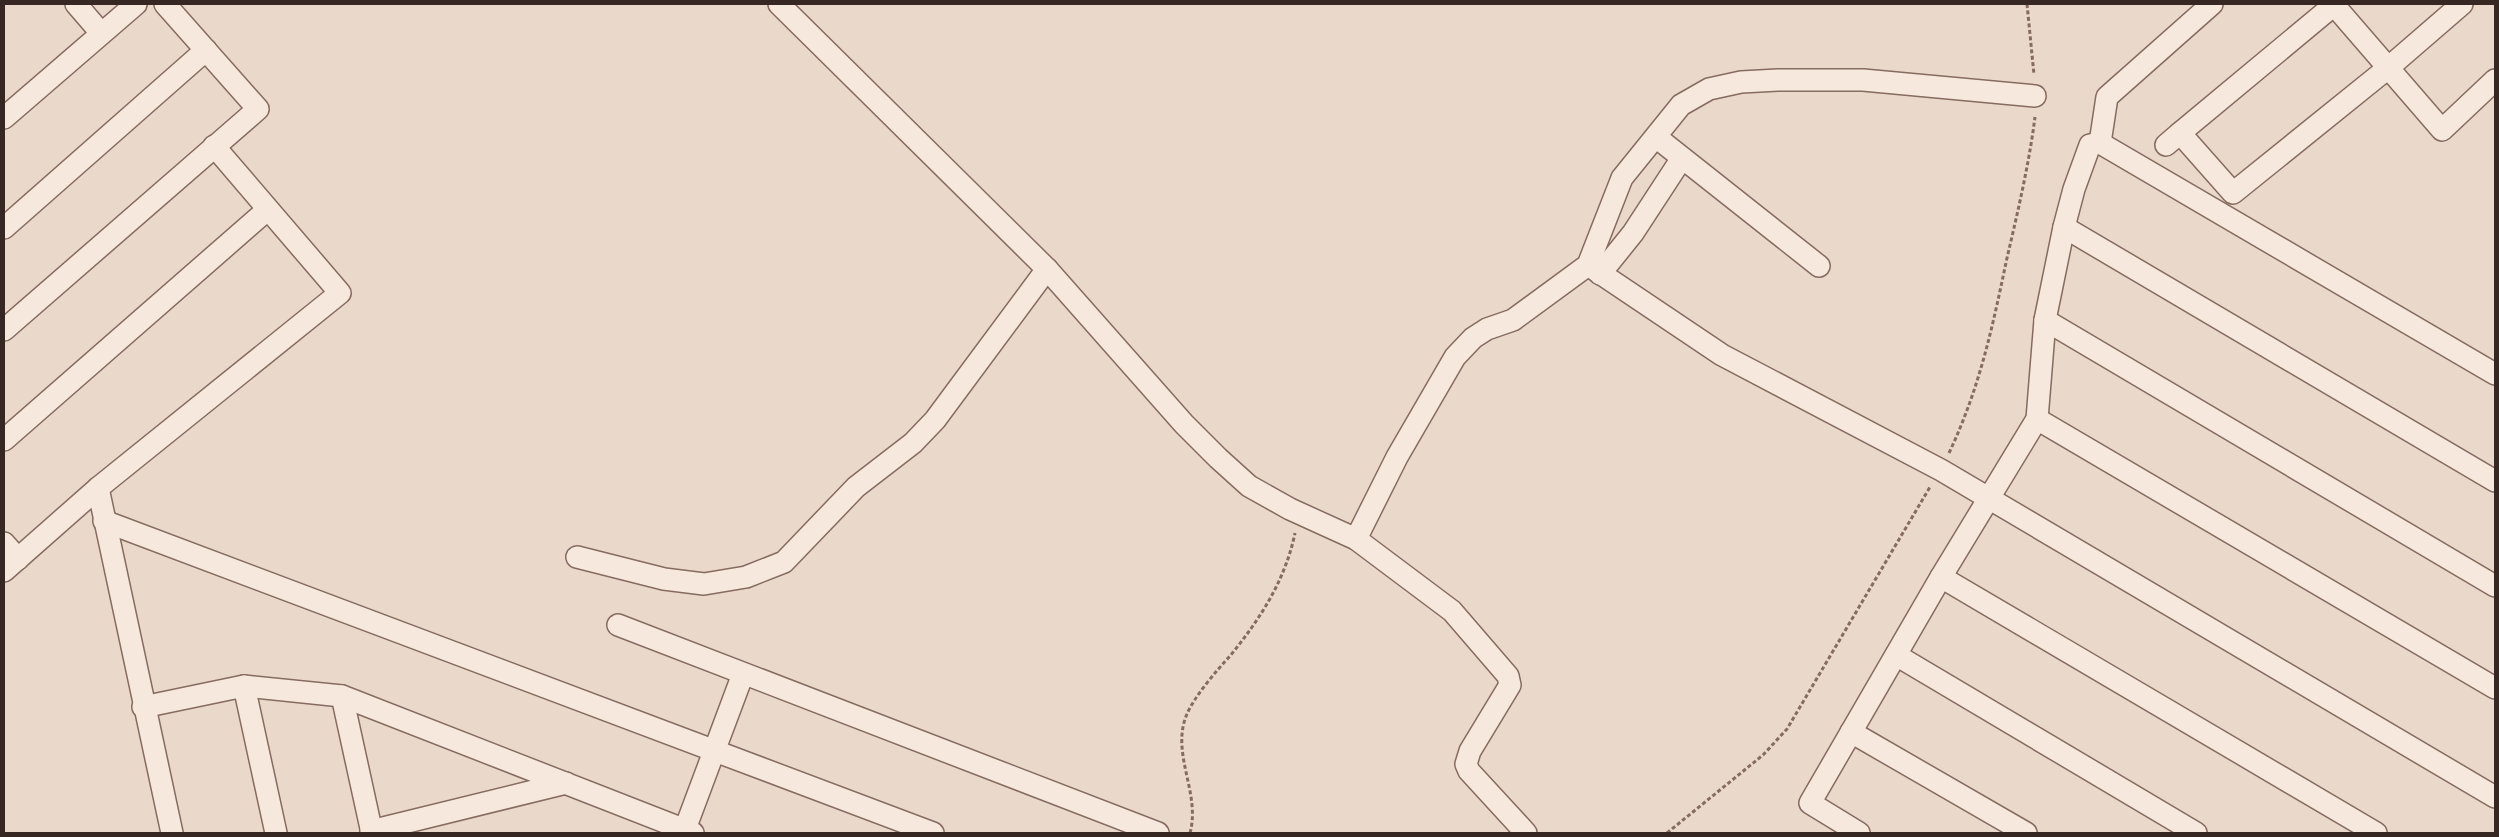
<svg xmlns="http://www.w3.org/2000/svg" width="2499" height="837" viewBox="0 0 2499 837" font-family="'Playfair Display',serif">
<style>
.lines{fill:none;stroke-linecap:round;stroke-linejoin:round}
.street-casing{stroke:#856b60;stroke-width:24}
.path{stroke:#856b60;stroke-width:3;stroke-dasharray:4 2.5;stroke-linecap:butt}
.street{stroke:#f6e8dc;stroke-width:21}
</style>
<rect width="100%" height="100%" fill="#ead9ca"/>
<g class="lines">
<defs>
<g id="street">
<path d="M 76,4 L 101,33"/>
<path d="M 779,4 L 1047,269 L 1184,424 L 1218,458 L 1249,486 L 1290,509 L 1356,539 L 1452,611 L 1508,676 L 1510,685 L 1470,751 L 1466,764 L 1469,771 L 1526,833"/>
<path d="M 2333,4 L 2442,130 L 2495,80"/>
<path d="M 2334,5 L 2180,133 L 2233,193 L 2388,68 L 2462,4"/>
<path d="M 4,118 L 136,4"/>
<path d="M 1656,137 L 1819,266"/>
<path d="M 2100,143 L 2107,97 L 2212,4"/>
<path d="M 2166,145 L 2180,133"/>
<path d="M 2064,227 L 2495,481"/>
<path d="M 4,228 L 206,50"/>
<path d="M 1588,265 L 1722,355 L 1941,470 L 2495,797"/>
<path d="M 1600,274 L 1633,233 L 1682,158"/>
<path d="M 2045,320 L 2495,586"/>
<path d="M 4,330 L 258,109 L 165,4"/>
<path d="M 2037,419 L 2495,688"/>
<path d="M 4,440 L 267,210"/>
<path d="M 98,488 L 172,833"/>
<path d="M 104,521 L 933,833"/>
<path d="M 1356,539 L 1397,457 L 1455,357 L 1473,338 L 1487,329 L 1513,320 L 1588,265 L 1622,178 L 1681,105 L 1709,89 L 1741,82 L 1778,80 L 1863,80 L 2035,96"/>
<path d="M 4,543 L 18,559"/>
<path d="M 577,557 L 664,579 L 704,584 L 746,577 L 784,562 L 856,487 L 913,443 L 935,420 L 1047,269"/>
<path d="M 4,571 L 98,488 L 340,293 L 214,146"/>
<path d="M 1941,577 L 2376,833"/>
<path d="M 618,625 L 1158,833"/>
<path d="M 1896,655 L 2196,833"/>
<path d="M 244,686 L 276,833"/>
<path d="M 342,696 L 372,833"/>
<path d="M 143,707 L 244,686 L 342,696 L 693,833"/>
<path d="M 1851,732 L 2026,833"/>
<path d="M 685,829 L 743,674"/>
<path d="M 371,831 L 566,783"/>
<path d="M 1859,833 L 1810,803 L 1941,577 L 2037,419 L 2045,320 L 2064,227 L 2074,189 L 2090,145 L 2100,143 L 2495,374"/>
</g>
</defs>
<use href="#street" class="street-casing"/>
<g class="path">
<path d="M 2027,4 L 2034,75"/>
<path d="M 1949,453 C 1980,387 1992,329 2007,258 C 2018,211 2029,164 2035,117"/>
<path d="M 1190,833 C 1201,793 1170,753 1187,714 C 1194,697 1217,670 1230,656 C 1260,619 1285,581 1295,533"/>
<path d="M 1667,833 L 1763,755 L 1787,729 L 1930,487"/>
</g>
<use href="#street" class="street"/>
</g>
<rect width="2499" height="837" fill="none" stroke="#372722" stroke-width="10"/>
</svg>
